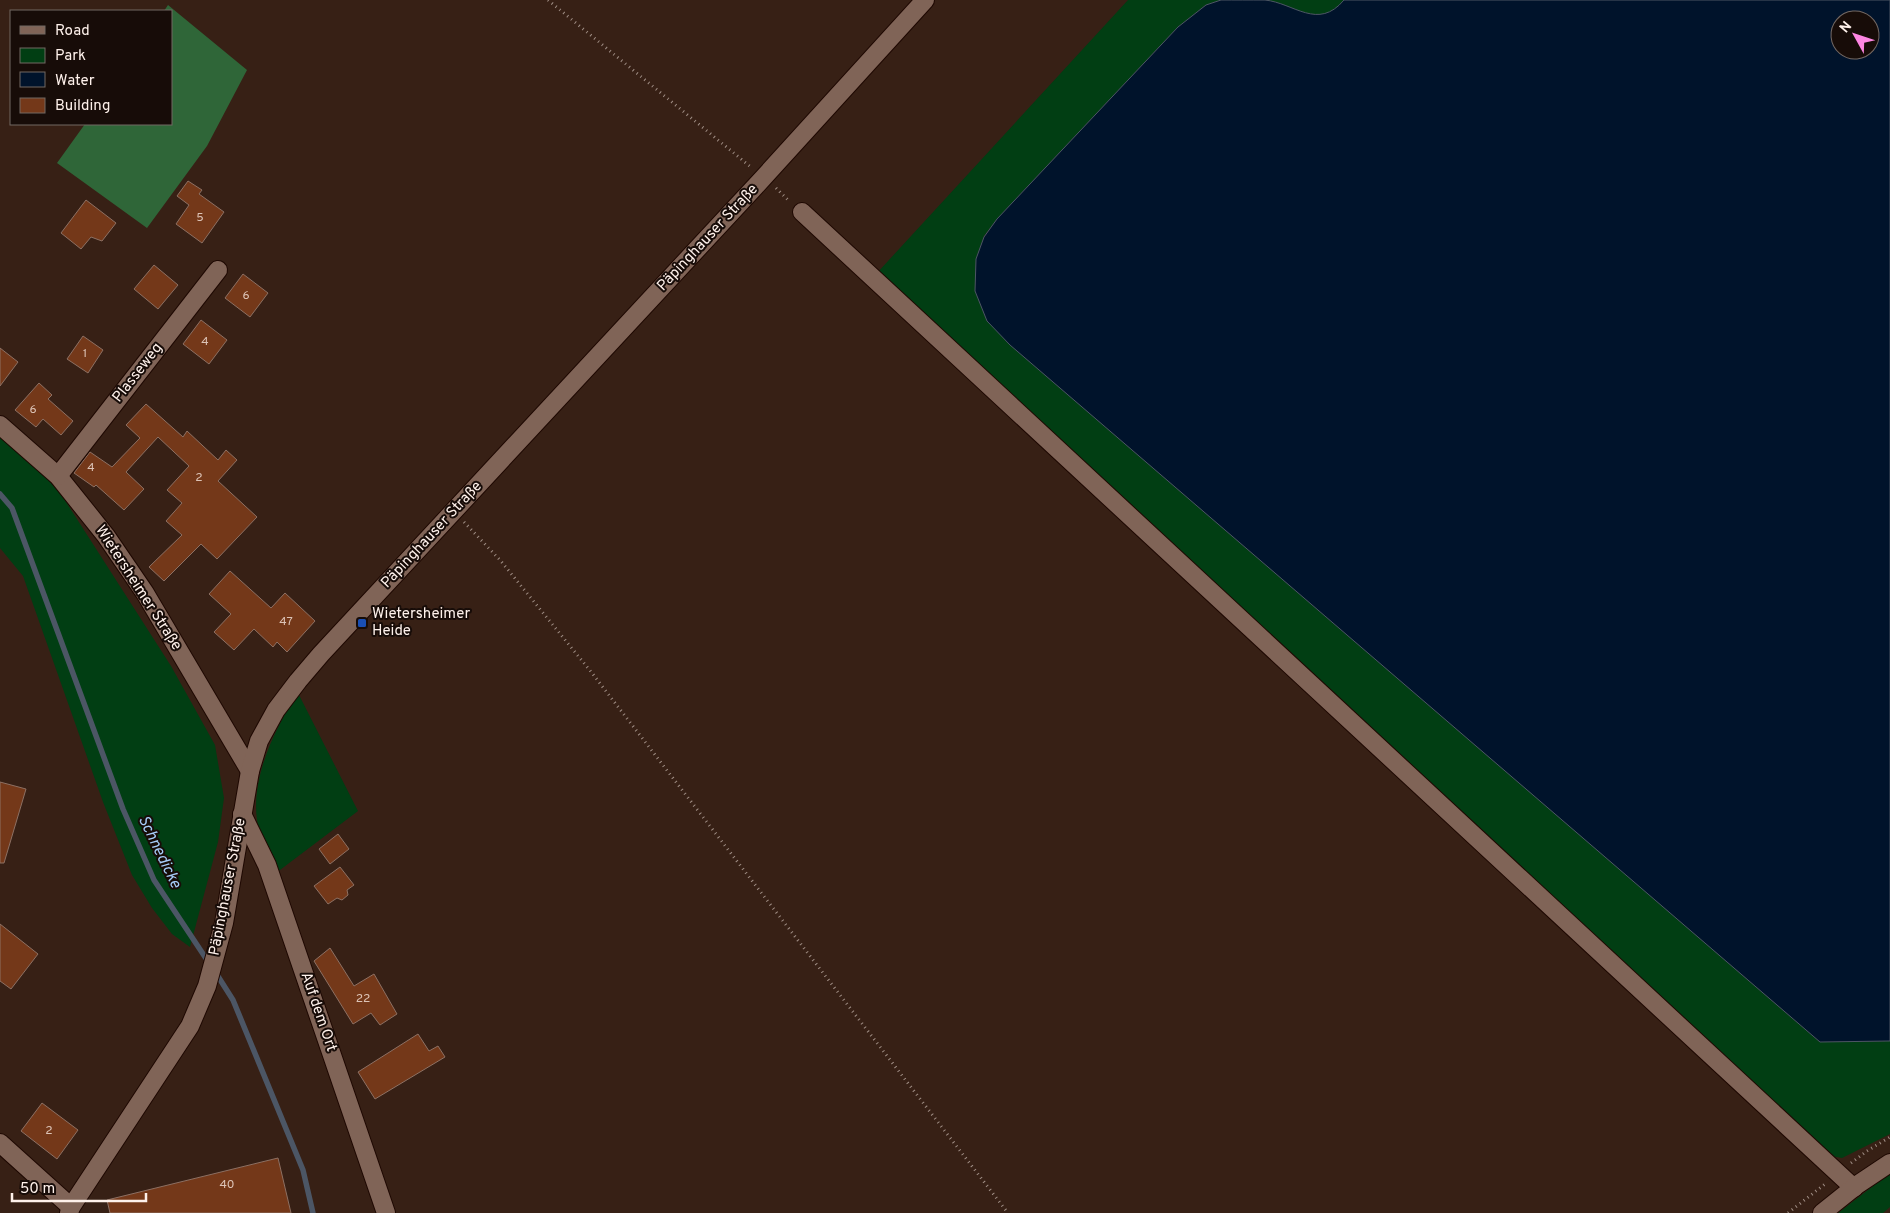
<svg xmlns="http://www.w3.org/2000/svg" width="1890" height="1213" viewBox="0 0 1890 1213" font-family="Overpass,sans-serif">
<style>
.green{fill:#013e13}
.forest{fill:#2f6638}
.water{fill:#00132b;stroke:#4c5665;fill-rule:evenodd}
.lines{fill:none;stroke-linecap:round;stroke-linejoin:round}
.stream{stroke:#4c5665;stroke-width:5.5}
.building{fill:#743819;stroke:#8d7063}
.minor-casing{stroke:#1e0802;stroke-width:20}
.path{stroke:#a08e85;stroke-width:3;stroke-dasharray:1 4;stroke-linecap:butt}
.minor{stroke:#806457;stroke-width:18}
.transit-dot{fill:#1a4fb4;stroke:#170c08;stroke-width:2}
.labels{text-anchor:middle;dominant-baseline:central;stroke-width:4;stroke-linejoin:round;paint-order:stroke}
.number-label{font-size:12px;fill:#dcc3b6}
.street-label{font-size:15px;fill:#fef1eb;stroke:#170c08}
.poi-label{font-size:15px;fill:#fef1eb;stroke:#170c08;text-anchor:start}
.water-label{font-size:16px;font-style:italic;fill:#a6ccf8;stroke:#170c08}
</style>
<rect width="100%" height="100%" fill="#372015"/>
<g class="green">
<path d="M 1128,0 L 1221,0 L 1206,5 L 1178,27 L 997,219 L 984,236 L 976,259 L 975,291 L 987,321 L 1820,1042 L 1890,1041 L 1890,1134 L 1842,1158 L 1831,1156 L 877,273 Z"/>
<path d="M 1266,0 L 1344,0 C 1342,3 1339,7 1336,9 C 1317,23 1286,6 1266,0 Z"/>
<path d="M 0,437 L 52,480 L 171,666 L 215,745 L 224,798 L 218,842 L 190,947 L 172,934 L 152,908 L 132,875 L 103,802 L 23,576 L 0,548 Z"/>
<path d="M 298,693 L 358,811 L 276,873 C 271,859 263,844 259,830 C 247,785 274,729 298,693 Z"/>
<path d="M 1890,1173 L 1890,1207 L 1883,1213 L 1838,1213 Z"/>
</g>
<path class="forest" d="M 168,5 L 247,70 L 207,146 L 147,228 L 57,163 L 85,124 L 171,124 L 171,11 L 164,11 Z"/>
<path class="water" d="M 1221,0 C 1235,0 1250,0 1265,0 C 1294,3 1318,31 1344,0 L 1890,0 L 1890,1041 L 1820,1042 L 1010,345 L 987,321 L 975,291 L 976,259 L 984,237 L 997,219 L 1178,27 L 1206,5 ZM 1840,20 L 1870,20 L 1870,50 L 1840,50 Z"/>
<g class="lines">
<g class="stream">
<path d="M 0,494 L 12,508 L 123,809 L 154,880 L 209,963"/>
<path d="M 214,970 L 233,1000 L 303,1170 L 313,1213"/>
</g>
</g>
<g class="building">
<path d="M 188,181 L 202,190 L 199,194 L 224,212 L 202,243 L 176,224 L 189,205 L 177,196 Z"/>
<path d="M 86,200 L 116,223 L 102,241 L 91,237 L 81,249 L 61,233 Z"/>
<path d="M 154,265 L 178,285 L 158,309 L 134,289 Z"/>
<path d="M 243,274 L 268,293 L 250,317 L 225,298 Z"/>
<path d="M 201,320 L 227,340 L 209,364 L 183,344 Z"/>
<path d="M 83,336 L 103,350 L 88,373 L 67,359 Z"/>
<path d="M 0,348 L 18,362 L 0,386 Z"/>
<path d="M 39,383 L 52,395 L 48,399 L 73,421 L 61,435 L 43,419 L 36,427 L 15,410 Z"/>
<path d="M 146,404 L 183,437 L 187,431 L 218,460 L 226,450 L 237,460 L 218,481 L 257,517 L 217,559 L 201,544 L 164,581 L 149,567 L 182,535 L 166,521 L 182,503 L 167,490 L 189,466 L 158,437 L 126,472 L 144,489 L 124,510 L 96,485 L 94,487 L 74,473 L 90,452 L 112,467 L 140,438 L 126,425 Z"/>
<path d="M 230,571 L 271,608 L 285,593 L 315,621 L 287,652 L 277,642 L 273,647 L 254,629 L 234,650 L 214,632 L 231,614 L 209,594 Z"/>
<path d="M 0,782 L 26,789 L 4,863 L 0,863 Z"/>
<path d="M 338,834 L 349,849 L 330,864 L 319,849 Z"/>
<path d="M 340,867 L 354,885 L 347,890 L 348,895 L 342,900 L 337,898 L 328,904 L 314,886 Z"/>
<path d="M 0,924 L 38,954 L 11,989 L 0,981 Z"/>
<path d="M 330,948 L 354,986 L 374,974 L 397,1014 L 380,1025 L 371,1013 L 353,1024 L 314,961 Z"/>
<path d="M 418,1034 L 429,1051 L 438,1046 L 445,1057 L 375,1099 L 358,1072 Z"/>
<path d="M 42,1103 L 78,1130 L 57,1159 L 21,1131 Z"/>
<path d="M 278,1158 L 291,1213 L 110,1213 L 107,1200 Z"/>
</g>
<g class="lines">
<defs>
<g id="minor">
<path d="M 802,212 L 1854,1188"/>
<path d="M 0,425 L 58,476 L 106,536 L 145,593 L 250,771"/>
<path d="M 58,476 L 218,270"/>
<path d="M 242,814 L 267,865 L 386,1213"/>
<path d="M 0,1143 L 71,1207"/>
<path d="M 69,1213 L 71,1207 L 190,1026 L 207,986 L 224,923 L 250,771 L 259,741 L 276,710 L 298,681 L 321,654 L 764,177 L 925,0"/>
<path d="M 1822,1213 L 1857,1185 L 1890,1163"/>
</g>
</defs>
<use href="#minor" class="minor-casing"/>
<g class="path">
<path d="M 548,0 L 752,168"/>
<path d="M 776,188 L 789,201"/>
<path d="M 464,522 L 500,560 L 592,673 L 1008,1213"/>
<path d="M 1851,1163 L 1867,1151 L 1890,1137"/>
<path d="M 1788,1213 L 1825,1184"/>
</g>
<use href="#minor" class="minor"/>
</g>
<rect class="transit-dot" x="357" y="618" width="10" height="10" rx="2.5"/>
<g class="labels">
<g class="number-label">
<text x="200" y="218">5</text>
<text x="246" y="296">6</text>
<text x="205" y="342">4</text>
<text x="85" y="354">1</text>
<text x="33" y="410">6</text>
<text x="91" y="468">4</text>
<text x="199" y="478">2</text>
<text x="286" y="622">47</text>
<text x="363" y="999">22</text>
<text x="49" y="1131">2</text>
<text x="227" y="1185">40</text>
</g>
<g class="street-label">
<text transform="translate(708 238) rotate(-47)">Päpinghauser Straße</text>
<text transform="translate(138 373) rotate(-52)">Plasseweg</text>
<text transform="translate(432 535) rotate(-47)">Päpinghauser Straße</text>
<text transform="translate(138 588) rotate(57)">Wietersheimer Straße</text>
<text transform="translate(228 887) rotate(-79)">Päpinghauser Straße</text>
<text transform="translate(318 1012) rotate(71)">Auf dem Ort</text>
</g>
<g class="poi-label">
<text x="372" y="614">Wietersheimer<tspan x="372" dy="17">Heide</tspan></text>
</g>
<g class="water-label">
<text transform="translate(159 852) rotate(64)">Schnedicke</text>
</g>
</g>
<rect x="10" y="10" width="162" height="115" fill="#170c08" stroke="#736863"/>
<rect x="20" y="26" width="25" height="8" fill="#806457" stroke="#736863"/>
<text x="55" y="35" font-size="15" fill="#fef1eb">Road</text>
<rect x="20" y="48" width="25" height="15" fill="#013e13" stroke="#736863"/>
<text x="55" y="60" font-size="15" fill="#fef1eb">Park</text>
<rect x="20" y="72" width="25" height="15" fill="#00132b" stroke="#736863"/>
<text x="55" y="85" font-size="15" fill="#fef1eb">Water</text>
<rect x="20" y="98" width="25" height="15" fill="#743819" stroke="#736863"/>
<text x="55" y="110" font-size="15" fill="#fef1eb">Building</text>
<g transform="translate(1855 35) rotate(310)"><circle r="24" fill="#170c08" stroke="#736863"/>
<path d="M0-4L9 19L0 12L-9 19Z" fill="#fd86e2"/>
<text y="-8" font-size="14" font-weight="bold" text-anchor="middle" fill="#fef1eb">N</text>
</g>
<path d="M12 1193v8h134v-8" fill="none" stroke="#fef1eb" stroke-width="2.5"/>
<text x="20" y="1193" font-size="15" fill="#fef1eb" stroke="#170c08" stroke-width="4" paint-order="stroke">50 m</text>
</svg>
